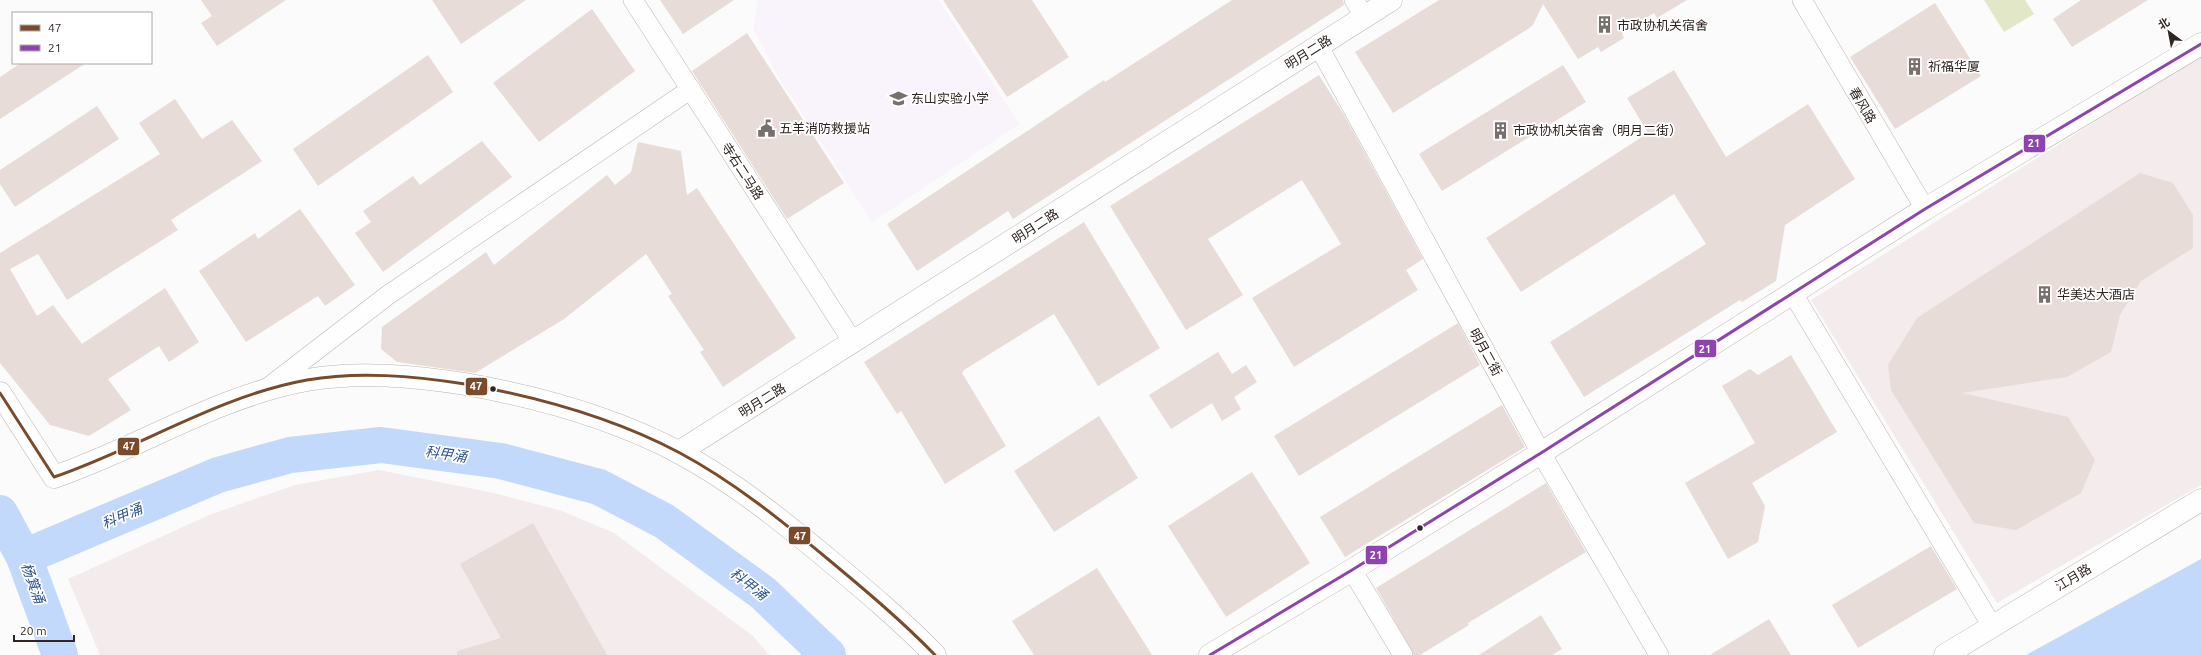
<svg xmlns="http://www.w3.org/2000/svg" width="2201" height="655" viewBox="0 0 2201 655" font-family="Ubuntu,'Noto Sans SC',sans-serif">
<style>
.commercial{fill:#f4ebec}
.education{fill:#f9f3fc}
.green{fill:#e1e7c7}
.water{fill:#c2d9fb}
.lines{fill:none;stroke-linecap:round;stroke-linejoin:round}
.river{stroke:#c2d9fb;stroke-width:36}
.building{fill:#e7dcd7}
.minor-casing{stroke:#bab5b2;stroke-width:20}
.tertiary-casing{stroke:#bab5b2;stroke-width:23}
.minor{stroke:#fefefe;stroke-width:19}
.tertiary{stroke:#fefefe;stroke-width:22}
.bus-1-casing{stroke:#fff;stroke-width:6}
.bus-2-casing{stroke:#fff;stroke-width:6}
.bus-1{stroke:#7a4b2a;stroke-width:3}
.bus-2{stroke:#8e44ad;stroke-width:3}
.bus-dot{fill:#302521;stroke:#fff;stroke-width:1.5}
.labels{text-anchor:middle;dominant-baseline:central;stroke-width:3.5;stroke-linejoin:round;paint-order:stroke}
.poi-label{font-size:13px;fill:#302521;stroke:#fff;text-anchor:start}
.street-label{font-size:13px;fill:#302521;stroke:#fff}
.water-label{font-size:14px;font-style:italic;fill:#2c528e;stroke:#fff}
.line-badge{stroke:#fff;stroke-width:1.5}
.badge-label{font-size:11px;text-anchor:middle;font-weight:bold;fill:#fff}
</style>
<rect width="100%" height="100%" fill="#fbfbfb"/>
<g class="commercial">
<path d="M 2201,55 L 2201,485 L 1997,603 L 1811,300 Z"/>
<path d="M 379,470 L 494,493 L 562,511 L 614,533 L 753,636 L 769,655 L 100,655 L 68,579 L 209,515 L 295,485 Z"/>
</g>
<path class="education" d="M 758,0 L 939,0 L 1019,124 L 872,222 L 776,73 L 753,28 Z"/>
<path class="green" d="M 1984,0 L 2025,0 L 2034,14 L 2004,32 Z"/>
<path class="water" d="M 2201,559 L 2201,655 L 2026,655 Z"/>
<g class="lines">
<g class="river">
<path d="M 0,513 L 24,557 L 60,655"/>
<path d="M 24,557 L 218,475 L 290,455 L 381,445 L 501,461 L 599,487 L 664,521 L 763,593 L 828,655"/>
</g>
</g>
<g class="building">
<path d="M 201,0 L 286,0 L 217,46 L 201,23 L 212,16 Z"/>
<path d="M 432,0 L 526,0 L 461,44 Z"/>
<path d="M 660,0 L 734,0 L 683,34 Z"/>
<path d="M 943,0 L 1032,0 L 1069,57 L 1007,97 Z"/>
<path d="M 1232,0 L 1343,0 L 1344,5 L 1013,219 L 1008,211 L 917,271 L 887,224 L 1104,80 L 1105,82 Z"/>
<path d="M 1439,0 L 1687,0 L 1657,18 L 1654,13 L 1622,33 L 1624,38 L 1601,52 L 1598,47 L 1578,59 L 1543,4 L 1533,25 L 1528,29 L 1393,113 L 1355,52 Z"/>
<path d="M 2081,0 L 2148,0 L 2072,47 L 2053,19 Z"/>
<path d="M 1935,3 L 1981,76 L 1895,129 L 1850,57 Z"/>
<path d="M 592,9 L 635,71 L 539,142 L 493,83 Z"/>
<path d="M 747,33 L 844,183 L 787,219 L 692,71 Z"/>
<path d="M 428,55 L 453,92 L 318,186 L 293,149 Z"/>
<path d="M 21,63 L 86,63 L 0,119 L 0,77 Z"/>
<path d="M 1563,65 L 1586,102 L 1442,191 L 1419,154 Z"/>
<path d="M 1674,70 L 1726,157 L 1808,104 L 1855,179 L 1785,225 L 1776,281 L 1742,302 L 1740,300 L 1584,397 L 1550,342 L 1706,244 L 1674,194 L 1521,292 L 1486,238 L 1648,133 L 1627,98 Z"/>
<path d="M 1319,75 L 1344,115 L 1423,259 L 1406,270 L 1418,290 L 1294,367 L 1252,298 L 1341,244 L 1302,180 L 1208,239 L 1243,295 L 1186,330 L 1110,206 Z"/>
<path d="M 175,99 L 202,139 L 232,120 L 262,161 L 171,220 L 178,230 L 67,300 L 38,254 L 10,269 L 37,316 L 53,305 L 82,344 L 165,288 L 199,342 L 169,362 L 159,346 L 108,379 L 131,410 L 89,436 L 50,425 L 0,363 L 0,253 L 160,154 L 139,123 Z"/>
<path d="M 97,106 L 119,139 L 15,207 L 0,184 L 0,170 Z"/>
<path d="M 482,141 L 512,177 L 383,272 L 355,233 L 371,222 L 363,211 L 413,176 L 420,185 Z"/>
<path d="M 638,142 L 681,151 L 687,195 L 697,188 L 796,338 L 723,387 L 700,352 L 704,350 L 668,296 L 672,294 L 646,254 L 564,319 L 475,373 L 397,362 L 381,349 L 382,327 L 486,252 L 494,265 L 607,175 L 615,185 L 631,172 Z"/>
<path d="M 2140,173 L 2173,183 L 2193,215 L 2193,248 L 2141,281 L 2120,315 L 2111,352 L 2067,377 L 1962,393 L 2068,417 L 2095,460 L 2081,493 L 2016,530 L 1974,523 L 1891,390 L 1888,365 L 1917,318 Z"/>
<path d="M 300,209 L 355,285 L 325,306 L 318,296 L 246,342 L 199,271 L 255,233 L 258,239 Z"/>
<path d="M 1084,222 L 1160,348 L 1098,386 L 1054,314 L 964,370 L 962,373 L 1006,446 L 945,484 L 901,411 L 897,414 L 864,362 Z"/>
<path d="M 1458,323 L 1480,365 L 1299,476 L 1274,436 Z"/>
<path d="M 1218,352 L 1232,374 L 1246,365 L 1257,382 L 1234,397 L 1241,409 L 1222,421 L 1212,403 L 1171,429 L 1149,395 Z"/>
<path d="M 1791,355 L 1837,432 L 1752,483 L 1765,506 L 1758,542 L 1728,559 L 1685,483 L 1755,443 L 1722,386 L 1750,369 L 1758,375 Z"/>
<path d="M 1502,405 L 1525,447 L 1345,557 L 1320,517 Z"/>
<path d="M 1099,416 L 1138,478 L 1054,532 L 1014,471 Z"/>
<path d="M 1252,472 L 1310,563 L 1226,617 L 1168,526 Z"/>
<path d="M 1546,483 L 1586,552 L 1468,623 L 1469,625 L 1420,655 L 1414,655 L 1376,588 Z"/>
<path d="M 533,523 L 607,655 L 457,655 L 457,651 L 501,638 L 460,564 Z"/>
<path d="M 1931,546 L 1957,589 L 1858,648 L 1832,605 Z"/>
<path d="M 1097,568 L 1152,655 L 1034,655 L 1012,621 Z"/>
<path d="M 1541,615 L 1562,649 L 1552,655 L 1479,655 Z"/>
<path d="M 1769,619 L 1791,655 L 1710,655 Z"/>
</g>
<g class="lines">
<defs>
<g id="minor">
<path d="M 633,0 L 853,342"/>
<path d="M 1354,0 L 1365,17"/>
<path d="M 1802,0 L 1925,209"/>
<path d="M 1318,45 L 1541,453 L 1659,655"/>
<path d="M 1792,292 L 1992,626"/>
<path d="M 266,389 L 388,295 L 691,89"/>
<path d="M 1352,570 L 1403,655"/>
</g>
<g id="tertiary">
<path d="M 0,393 L 54,477 C 139,448 218,396 307,380 C 359,371 413,376 465,384 C 538,397 614,418 680,453 C 734,482 782,521 829,560 C 865,590 902,621 935,655"/>
<path d="M 679,452 L 1391,0"/>
<path d="M 1210,655 L 1352,570 L 1541,453 L 1925,209 L 2201,44"/>
<path d="M 1945,655 L 2201,500"/>
</g>
</defs>
<use href="#minor" class="minor-casing"/>
<use href="#tertiary" class="tertiary-casing"/>
<use href="#minor" class="minor"/>
<use href="#tertiary" class="tertiary"/>
<defs>
<path id="bus-1" d="M 0,393 L 54,477 C 139,448 218,396 307,380 C 359,371 413,376 465,384 C 538,397 614,418 680,453 C 734,482 782,521 829,560 C 865,590 902,621 935,655"/>
<path id="bus-2" d="M 1210,655 L 1352,570 L 1541,453 L 1925,209 L 2201,44"/>
</defs>
<use href="#bus-1" class="bus-1-casing"/>
<use href="#bus-2" class="bus-2-casing"/>
<use href="#bus-1" class="bus-1"/>
<use href="#bus-2" class="bus-2"/>
</g>
<defs>
<symbol id="building-bare" viewBox="-9 -9 18 18"><path d="M-4-6H4V6H1V3H-1V6H-4ZM-2.5-4.3h1.7v1.8h-1.7ZM.8-4.3h1.7v1.8H.8ZM-2.5-1h1.7V.8h-1.7ZM.8-1h1.7V.8H.8Z" fill="#77706d" stroke="#fff" stroke-width="2.5" paint-order="stroke"/></symbol>
<symbol id="school-bare" viewBox="-9 -9 18 18"><path d="M0-5L7-2L0 1L-7-2ZM-4 1L0 2.5L4 1V4Q0 6-4 4Z" fill="#77706d" stroke="#fff" stroke-width="2.5" paint-order="stroke"/></symbol>
<symbol id="civic-bare" viewBox="-9 -9 18 18"><path d="M-.6-6.5H3V-4.5H.6V-3L4-1V1h2V6H-6V1h2V-1L-.6-3ZM-1.2 2.5V6h2.4V2.5Z" fill="#77706d" stroke="#fff" stroke-width="2.5" paint-order="stroke"/></symbol>
</defs>
<g fill-rule="evenodd">
<use href="#building-bare" x="1592" y="12" width="25" height="25"/>
<use href="#building-bare" x="1902" y="54" width="25" height="25"/>
<use href="#school-bare" x="886" y="86" width="25" height="25"/>
<use href="#civic-bare" x="754" y="116" width="25" height="25"/>
<use href="#building-bare" x="1488" y="118" width="25" height="25"/>
<use href="#building-bare" x="2032" y="282" width="25" height="25"/>
</g>
<g class="bus-dot">
<circle cx="493" cy="389" r="3.5"/>
<circle cx="1420" cy="528" r="3.5"/>
</g>
<g class="labels">
<g class="poi-label">
<text x="1617" y="25">市政协机关宿舍</text>
<text x="1928" y="66">祈福华厦</text>
<text x="911" y="98">东山实验小学</text>
<text x="779" y="128">五羊消防救援站</text>
<text x="1513" y="130">市政协机关宿舍（明月二街）</text>
<text x="2057" y="294">华美达大酒店</text>
</g>
<g class="street-label">
<text transform="translate(1308 52) rotate(-32)">明月二路</text>
<text transform="translate(1863 105) rotate(59)">春风路</text>
<text transform="translate(743 171) rotate(57)">寺右二马路</text>
<text transform="translate(1035 226) rotate(-33)">明月二路</text>
<text transform="translate(1486 352) rotate(61)">明月二街</text>
<text transform="translate(762 400) rotate(-32)">明月二路</text>
<text transform="translate(2073 577) rotate(-31)">江月路</text>
</g>
<g class="water-label">
<text transform="translate(446 454) rotate(8)">科甲涌</text>
<text transform="translate(122 516) rotate(-23)">科甲涌</text>
<text transform="translate(33 583) rotate(70)">杨箕涌</text>
<text transform="translate(749 584) rotate(38)">科甲涌</text>
</g>
</g>
<g class="line-badge">
<rect x="2023" y="134" width="23" height="19" rx="4" fill="#8e44ad"/>
<rect x="1694" y="339" width="23" height="19" rx="4" fill="#8e44ad"/>
<rect x="465" y="377" width="23" height="19" rx="4" fill="#7a4b2a"/>
<rect x="117" y="437" width="23" height="19" rx="4" fill="#7a4b2a"/>
<rect x="788" y="526" width="23" height="19" rx="4" fill="#7a4b2a"/>
<rect x="1365" y="545" width="23" height="20" rx="4" fill="#8e44ad"/>
</g>
<g class="badge-label">
<text x="2034" y="147">21</text>
<text x="1705" y="353">21</text>
<text x="476" y="390">47</text>
<text x="129" y="450">47</text>
<text x="800" y="540">47</text>
<text x="1376" y="559">21</text>
</g>
<rect x="12" y="12" width="140" height="52" fill="#ffffff" stroke="#aca8a6"/>
<rect x="20" y="25" width="20" height="6" fill="#7a4b2a" stroke="#aca8a6"/>
<text x="48" y="32" font-size="12" fill="#302521">47</text>
<rect x="20" y="45" width="20" height="6" fill="#8e44ad" stroke="#aca8a6"/>
<text x="48" y="52" font-size="12" fill="#302521">21</text>
<g transform="translate(2169 32) rotate(328)" stroke="#ffffff" stroke-width="3" paint-order="stroke">
<path d="M0-3L7 15L0 10L-7 15Z" fill="#302521"/>
<text y="-6" font-size="11" font-weight="bold" text-anchor="middle" fill="#302521">北</text>
</g>
<path d="M14 635v6h60v-6" fill="none" stroke="#302521" stroke-width="2"/>
<text x="20" y="635" font-size="12" fill="#302521" stroke="#ffffff" stroke-width="3" paint-order="stroke">20 m</text>
</svg>
